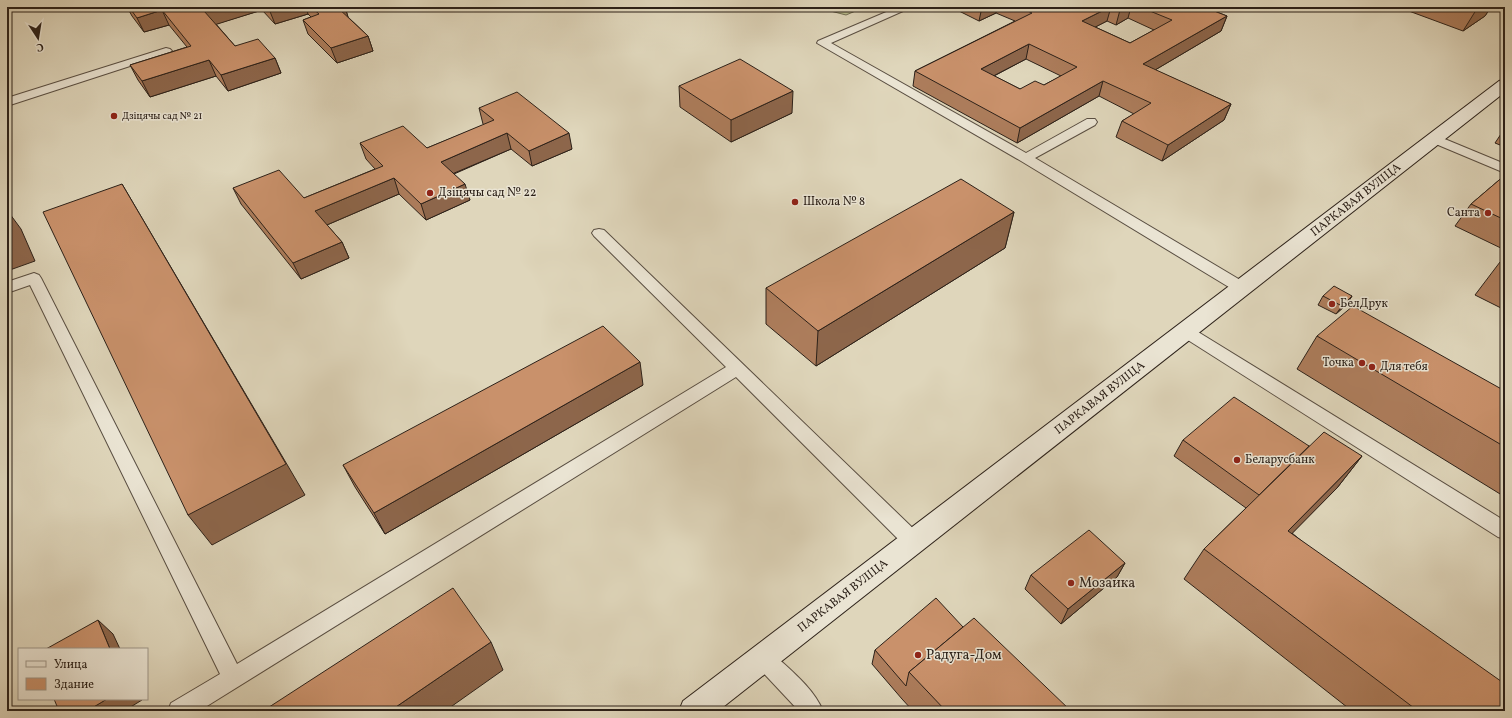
<svg xmlns="http://www.w3.org/2000/svg" width="1512" height="718" viewBox="0 0 1512 718" font-family="Vollkorn,serif">
<style>
.green{fill:#b8bc8c;stroke:#726e52}
.lines{fill:none;stroke-linecap:round;stroke-linejoin:round}
.lane-casing{stroke:#594e42;stroke-width:2}
.secondary-casing{stroke:#2c2119;stroke-width:2}
.lane{fill:#eae4d3;fill-rule:evenodd}
.secondary{fill:#eae4d3;fill-rule:evenodd}
.wall{fill:#ad7d5c;stroke:#2c2119;fill-rule:evenodd}
.shaded-wall{fill:#8d664b;stroke:#2c2119}
.building{fill:#c9916b;stroke:#2c2119;fill-rule:evenodd}
.poi-dot{fill:#8f2418;stroke:#eae4d3;stroke-width:1.5}
.labels{text-anchor:middle;dominant-baseline:central;stroke-width:3;stroke-linejoin:round;paint-order:stroke}
.far-poi-label{font-size:10px;fill:#2c2119;stroke:#eae4d3;text-anchor:start}
.poi-label{font-size:12px;fill:#2c2119;stroke:#eae4d3;text-anchor:start}
.street-label{font-size:12px;fill:#2c2119;stroke:#eae4d3}
.near-poi-label{font-size:14px;fill:#2c2119;stroke:#eae4d3;text-anchor:start}
</style>
<rect width="100%" height="100%" fill="#dfd6bb"/>
<filter id="stains"><feTurbulence type="fractalNoise" baseFrequency=".005" numOctaves="4"/><feColorMatrix values="0 0 0 0 .2 0 0 0 0 .09 0 0 0 0 .02 0 0 0 .5 -.17"/></filter>
<radialGradient id="worn" r=".72"><stop offset=".6" stop-color="#630" stop-opacity="0"/><stop offset="1" stop-color="#630" stop-opacity=".3"/></radialGradient>
<path class="green" d="M 815,7 L 865,7 L 846,15 Z"/>
<g class="lines">
<defs>
<g id="lane">
<path d="M 898,7 L 912,7 L 831,43 L 1026,153 L 1087,119 L 1095,119 L 1097,122 L 1095,125 L 1035,158 L 1247,284 L 1249,288 L 1247,292 L 1242,293 L 1237,292 L 1021,161 L 817,43 L 818,41 Z"/>
<path d="M 1498,7 L 1505,7 L 1505,11 Z"/>
<path d="M 166,48 L 170,49 L 172,51 L 170,53 L 7,106 L 7,98 Z"/>
<path d="M 1435,135 L 1505,164 L 1505,173 L 1431,142 L 1429,139 Z"/>
<path d="M 599,229 L 604,230 L 921,536 L 923,542 L 921,548 L 914,550 L 907,548 L 736,377 L 199,711 L 168,711 L 171,703 L 220,674 L 30,285 L 7,293 L 7,282 L 34,273 L 39,275 L 41,278 L 237,664 L 726,367 L 594,236 L 592,233 L 594,230 Z"/>
<path d="M 1185,325 L 1190,327 L 1505,521 L 1505,539 L 1498,537 L 1180,335 L 1177,331 L 1180,327 Z"/>
<path d="M 763,648 L 770,651 C 789,669 813,687 823,711 L 799,711 L 756,665 L 753,658 L 756,651 Z"/>
</g>
<path id="secondary" d="M 1505,79 L 1505,92 L 718,711 L 679,711 L 683,701 L 1499,81 Z"/>
</defs>
<use href="#lane" class="lane-casing"/>
<use href="#secondary" class="secondary-casing"/>
<use href="#lane" class="lane"/>
<use href="#secondary" class="secondary"/>
</g>
<g class="wall">
<path d="M 127,7 L 345,7 L 348,17 L 368,36 L 373,51 L 337,63 L 308,34 L 303,20 L 311,17 L 308,14 L 275,24 L 262,10 L 216,24 L 235,46 L 275,58 L 281,73 L 228,91 L 216,76 L 150,97 L 138,80 L 130,65 L 187,47 L 169,25 L 144,32 L 132,16 Z"/>
<path d="M 951,7 L 1204,7 L 1227,16 L 1221,31 L 1155,70 L 1231,104 L 1224,120 L 1162,161 L 1116,137 L 1122,121 L 1134,114 L 1099,96 L 1017,143 L 913,86 L 915,71 L 1015,21 L 996,13 L 979,21 ZM 1128,18 L 1154,30 L 1130,43 L 1095,27 L 1107,21 L 1116,25 ZM 1026,59 L 1061,76 L 1044,85 L 1020,89 L 994,76 Z"/>
<path d="M 1398,7 L 1491,7 L 1485,16 L 1463,31 Z"/>
<path d="M 679,86 L 792,113 L 731,142 L 680,107 Z"/>
<path d="M 479,108 L 572,149 L 532,166 L 511,149 L 454,174 L 470,200 L 426,220 L 399,194 L 327,225 L 342,242 L 349,258 L 301,279 L 241,204 L 233,188 L 304,198 L 375,169 L 366,159 L 360,143 L 427,148 L 484,125 L 483,124 Z"/>
<path d="M 1505,131 L 1505,147 L 1495,143 L 1501,134 Z"/>
<path d="M 1505,175 L 1505,250 L 1455,226 L 1471,204 Z"/>
<path d="M 1014,212 L 1005,248 L 816,366 L 766,324 L 766,288 Z"/>
<path d="M 1505,258 L 1505,310 L 1475,295 L 1500,262 Z"/>
<path d="M 1323,296 L 1352,296 L 1347,304 L 1336,314 L 1318,305 Z"/>
<path d="M 1317,336 L 1505,391 L 1505,497 L 1297,369 Z"/>
<path d="M 643,385 L 385,534 L 355,487 L 343,465 Z"/>
<path d="M 1183,440 L 1309,446 L 1362,456 L 1337,488 L 1292,533 L 1505,711 L 1352,711 L 1184,579 L 1204,549 L 1246,508 L 1174,456 Z"/>
<path d="M 1125,563 L 1117,577 L 1061,624 L 1025,589 L 1031,575 Z"/>
<path d="M 963,627 L 1071,711 L 913,711 L 902,699 L 872,664 L 875,650 Z"/>
</g>
<g class="shaded-wall">
<path d="M 217,7 L 260,7 L 262,10 L 211,26 L 204,11 Z"/>
<path d="M 277,7 L 306,7 L 308,14 L 275,24 L 269,9 Z"/>
<path d="M 335,7 L 345,7 L 348,17 L 339,20 Z"/>
<path d="M 982,7 L 997,7 L 996,13 L 979,21 Z"/>
<path d="M 1110,7 L 1111,7 L 1107,21 L 1078,36 L 1082,21 Z"/>
<path d="M 1126,7 L 1131,7 L 1128,18 L 1116,25 L 1120,10 Z"/>
<path d="M 1478,7 L 1491,7 L 1485,16 L 1463,31 Z"/>
<path d="M 162,10 L 169,25 L 144,32 L 137,18 Z"/>
<path d="M 1227,16 L 1221,31 L 1138,80 L 1143,64 Z"/>
<path d="M 368,36 L 373,51 L 337,63 L 331,48 Z"/>
<path d="M 1029,44 L 1026,59 L 978,84 L 981,69 Z"/>
<path d="M 275,58 L 281,73 L 228,91 L 221,75 Z"/>
<path d="M 209,60 L 216,76 L 150,97 L 142,81 Z"/>
<path d="M 1103,81 L 1099,96 L 1017,143 L 1020,128 Z"/>
<path d="M 793,91 L 792,113 L 731,142 L 731,120 Z"/>
<path d="M 1231,104 L 1224,120 L 1162,161 L 1168,145 Z"/>
<path d="M 507,133 L 511,149 L 445,177 L 441,162 Z"/>
<path d="M 569,133 L 572,149 L 532,166 L 529,151 Z"/>
<path d="M 394,178 L 399,194 L 322,227 L 315,211 Z"/>
<path d="M 122,184 L 305,495 L 212,545 L 188,515 Z"/>
<path d="M 465,184 L 470,200 L 426,220 L 421,204 Z"/>
<path d="M 7,210 L 21,229 L 35,261 L 7,271 Z"/>
<path d="M 1014,212 L 1005,248 L 816,366 L 818,331 Z"/>
<path d="M 342,242 L 349,258 L 301,279 L 293,263 Z"/>
<path d="M 1352,296 L 1347,304 L 1336,314 L 1342,306 Z"/>
<path d="M 640,362 L 643,385 L 385,534 L 374,513 Z"/>
<path d="M 1362,456 L 1337,488 L 1265,561 L 1288,531 Z"/>
<path d="M 1125,563 L 1117,577 L 1061,624 L 1068,609 Z"/>
<path d="M 98,620 L 113,634 L 120,649 L 110,649 Z"/>
<path d="M 491,642 L 503,670 L 445,711 L 390,711 Z"/>
<path d="M 107,699 L 142,699 L 142,700 L 124,711 L 87,711 Z"/>
</g>
<g class="building">
<path d="M 129,7 L 217,7 L 204,11 L 235,46 L 258,39 L 275,58 L 221,75 L 209,60 L 142,81 L 130,65 L 191,46 L 162,10 L 137,18 Z"/>
<path d="M 267,7 L 277,7 L 269,9 Z"/>
<path d="M 311,7 L 337,7 L 368,36 L 331,48 L 303,20 L 319,14 Z"/>
<path d="M 1019,7 L 1110,7 L 1082,21 L 1130,43 L 1172,20 L 1140,7 L 1204,7 L 1227,16 L 1143,64 L 1231,104 L 1168,145 L 1122,121 L 1151,103 L 1103,81 L 1020,128 L 915,71 L 1032,13 ZM 1029,44 L 1077,67 L 1044,85 L 1035,81 L 1020,89 L 981,69 Z"/>
<path d="M 1113,7 L 1126,7 L 1120,10 Z"/>
<path d="M 740,59 L 793,91 L 731,120 L 679,86 Z"/>
<path d="M 517,92 L 569,133 L 529,151 L 507,133 L 441,162 L 465,184 L 421,204 L 394,178 L 315,211 L 342,242 L 293,263 L 233,188 L 279,170 L 304,198 L 383,166 L 360,143 L 403,126 L 427,148 L 494,120 L 479,108 Z"/>
<path d="M 1505,131 L 1505,136 L 1501,134 Z"/>
<path d="M 1505,175 L 1505,220 L 1471,204 Z"/>
<path d="M 961,179 L 1014,212 L 818,331 L 766,288 Z"/>
<path d="M 122,184 L 286,464 L 188,515 L 43,212 Z"/>
<path d="M 7,219 L 11,228 L 7,230 Z"/>
<path d="M 1505,258 L 1505,265 L 1500,262 Z"/>
<path d="M 1334,286 L 1352,296 L 1342,306 L 1323,296 Z"/>
<path d="M 1353,306 L 1505,391 L 1505,447 L 1317,336 Z"/>
<path d="M 603,326 L 640,362 L 374,513 L 343,465 Z"/>
<path d="M 1234,397 L 1309,446 L 1259,495 L 1183,440 Z"/>
<path d="M 1324,432 L 1362,456 L 1288,531 L 1505,684 L 1505,711 L 1418,711 L 1204,549 Z"/>
<path d="M 1089,530 L 1125,563 L 1068,609 L 1031,575 Z"/>
<path d="M 453,588 L 491,642 L 390,711 L 263,711 Z"/>
<path d="M 936,598 L 963,627 L 909,672 L 906,686 L 875,650 Z"/>
<path d="M 974,618 L 1071,711 L 946,711 L 909,672 Z"/>
<path d="M 98,620 L 110,649 L 46,649 Z"/>
<path d="M 54,699 L 107,699 L 87,711 L 59,711 Z"/>
</g>
<g class="poi-dot">
<circle cx="114" cy="116" r="4"/>
<circle cx="430" cy="193" r="4"/>
<circle cx="795" cy="202" r="4"/>
<circle cx="1488" cy="213" r="4"/>
<circle cx="1332" cy="304" r="4"/>
<circle cx="1362" cy="363" r="4"/>
<circle cx="1372" cy="367" r="4"/>
<circle cx="1237" cy="460" r="4"/>
<circle cx="1071" cy="583" r="4"/>
<circle cx="918" cy="655" r="4"/>
</g>
<g class="labels">
<g class="far-poi-label">
<text x="122" y="116">Дзіцячы сад № 21</text>
</g>
<g class="poi-label">
<text x="438" y="193">Дзіцячы сад № 22</text>
<text x="803" y="202">Школа № 8</text>
<text x="1480" y="213" text-anchor="end">Санта</text>
<text x="1340" y="304">БелДрук</text>
<text x="1354" y="363" text-anchor="end">Точка</text>
<text x="1380" y="367">Для тебя</text>
<text x="1245" y="460">Беларусбанк</text>
</g>
<g class="street-label">
<text transform="translate(1356 200) rotate(-38)">ПАРКАВАЯ ВУЛІЦА</text>
<text transform="translate(1100 398) rotate(-38)">ПАРКАВАЯ ВУЛІЦА</text>
<text transform="translate(843 596) rotate(-38)">ПАРКАВАЯ ВУЛІЦА</text>
</g>
<g class="near-poi-label">
<text x="1079" y="583">Мозаика</text>
<text x="926" y="655">Радуга-Дом</text>
</g>
</g>
<rect width="1512" height="718" fill="none" stroke="#dfd6bb" stroke-width="24"/>
<rect x="8" y="8" width="1496" height="702" fill="none" stroke="#2c2119" stroke-width="2"/>
<rect x="12" y="12" width="1488" height="694" fill="none" stroke="#2c2119"/>
<rect x="18" y="648" width="130" height="52" fill="#eae4d3" stroke="#9e9689"/>
<rect x="26" y="661" width="20" height="6" fill="#eae4d3" stroke="#9e9689"/>
<text x="54" y="668" font-size="12" fill="#2c2119">Улица</text>
<rect x="26" y="678" width="20" height="12" fill="#c9916b" stroke="#9e9689"/>
<text x="54" y="688" font-size="12" fill="#2c2119">Здание</text>
<g transform="translate(38 38) rotate(168)" stroke="#eae4d3" stroke-width="3" paint-order="stroke">
<path d="M0-3L7 15L0 10L-7 15Z" fill="#2c2119"/>
<text y="-6" font-size="11" font-weight="bold" text-anchor="middle" fill="#2c2119">С</text>
</g>
<rect width="100%" height="100%" filter="url(#stains)"/>
<rect width="100%" height="100%" fill="url(#worn)"/>
</svg>
